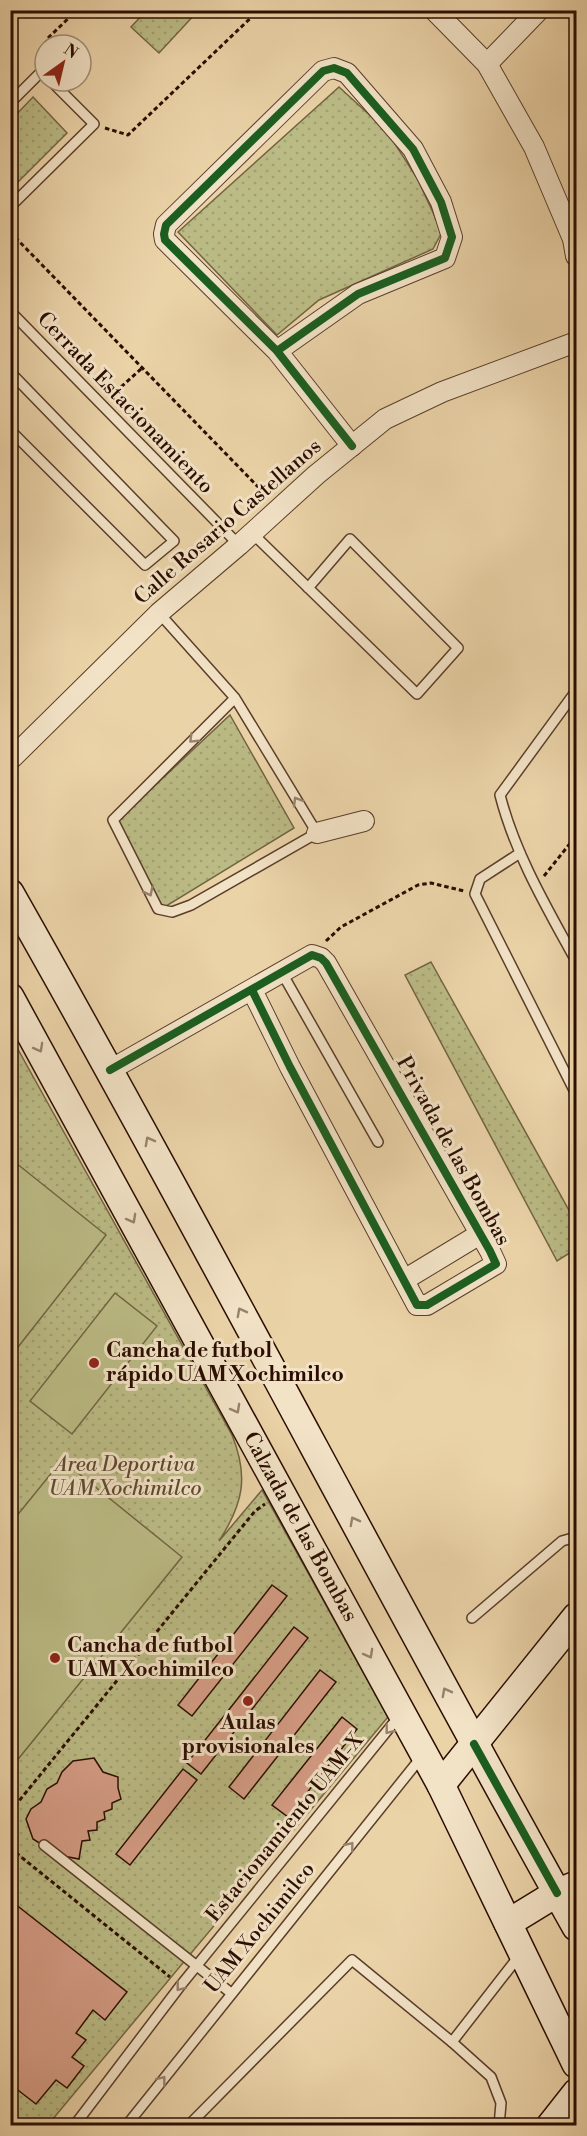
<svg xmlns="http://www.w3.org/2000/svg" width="587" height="2136" viewBox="0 0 587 2136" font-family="'Libre Bodoni',serif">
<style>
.park{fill:url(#park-dots);stroke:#726442;stroke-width:1.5}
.pitch{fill:#bbbb85;stroke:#726442;stroke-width:1.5}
.building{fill:#d69d86;stroke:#2a0d00;stroke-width:1.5}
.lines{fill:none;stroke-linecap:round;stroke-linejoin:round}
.lane-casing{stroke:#5a3e2a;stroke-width:12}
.street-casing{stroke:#5a3e2a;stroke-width:22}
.secondary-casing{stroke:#2a0d00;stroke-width:30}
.path{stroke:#2a0d00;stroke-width:3;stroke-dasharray:4.5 3;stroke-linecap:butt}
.lane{stroke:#f2e2c6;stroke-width:9}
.street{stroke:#f2e2c6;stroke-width:20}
.secondary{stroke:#f2e2c6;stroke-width:27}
.cycleway-casing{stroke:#f2e2c6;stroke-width:11}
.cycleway{stroke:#1b5e20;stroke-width:8}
.oneway{stroke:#98826d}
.poi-dot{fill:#8f2418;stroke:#f2e2c6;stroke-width:2}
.labels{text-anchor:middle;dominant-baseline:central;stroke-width:6;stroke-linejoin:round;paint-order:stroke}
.street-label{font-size:21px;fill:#2a0d00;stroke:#f2e2c6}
.poi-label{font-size:21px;font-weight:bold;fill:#2a0d00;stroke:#f2e2c6;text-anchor:start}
.park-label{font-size:21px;font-style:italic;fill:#5d4a2f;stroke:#f2e2c6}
</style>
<defs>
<pattern id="park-dots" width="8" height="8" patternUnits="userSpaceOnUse" patternTransform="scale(1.5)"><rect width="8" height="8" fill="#bbbb85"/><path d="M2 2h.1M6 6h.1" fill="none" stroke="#a1a071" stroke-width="1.8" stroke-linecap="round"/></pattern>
</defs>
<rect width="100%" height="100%" fill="#ebd3a8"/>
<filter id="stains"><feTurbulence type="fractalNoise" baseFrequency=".00333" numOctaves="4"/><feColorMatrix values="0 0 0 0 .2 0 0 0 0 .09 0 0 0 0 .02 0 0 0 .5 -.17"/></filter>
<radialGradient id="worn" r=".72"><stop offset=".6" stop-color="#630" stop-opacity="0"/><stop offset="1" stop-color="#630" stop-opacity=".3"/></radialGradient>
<g class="park">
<path d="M 147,10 L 198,10 L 198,11 L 159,53 L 131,27 Z"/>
<path d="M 339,87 L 386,130 L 417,178 L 442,232 L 433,249 L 319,300 L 277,335 L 178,232 Z"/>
<path d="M 33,97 L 67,133 L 11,189 L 11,120 Z"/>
<path d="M 230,715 L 294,828 L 163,908 L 117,821 Z"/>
<path d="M 431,962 L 576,1223 L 576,1249 L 557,1261 L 405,975 Z"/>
<path d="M 10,1035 L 232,1435 C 249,1477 243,1504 219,1541 L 262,1490 L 388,1717 L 47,2126 L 10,2125 Z"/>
</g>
<g class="pitch">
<path d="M 11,1159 L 106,1235 L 11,1356 Z"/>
<path d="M 115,1293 L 157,1326 L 72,1434 L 30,1401 Z"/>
<path d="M 62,1460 L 182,1557 L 15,1763 L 10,1760 L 11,1523 Z"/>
</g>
<g class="building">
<path d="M 272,1585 L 287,1596 L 192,1716 L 178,1705 Z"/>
<path d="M 294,1627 L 308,1638 L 201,1774 L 187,1763 Z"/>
<path d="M 320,1670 L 336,1682 L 244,1799 L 229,1787 Z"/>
<path d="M 342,1717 L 357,1729 L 288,1817 L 272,1805 Z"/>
<path d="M 94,1758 L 103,1772 L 118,1777 L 118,1788 L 121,1799 L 112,1803 L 112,1809 L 104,1812 L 105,1819 L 97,1822 L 97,1830 L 88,1831 L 90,1840 L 82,1841 L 79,1859 L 58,1855 L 33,1839 L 26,1819 L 31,1809 L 41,1802 L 47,1789 L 57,1783 L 62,1772 L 73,1761 Z"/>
<path d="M 183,1769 L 197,1780 L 130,1865 L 116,1854 Z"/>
<path d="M 10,1900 L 127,1992 L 105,2020 L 93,2010 L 76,2033 L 86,2040 L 72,2057 L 84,2066 L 67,2088 L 56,2080 L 36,2104 L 10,2084 Z"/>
</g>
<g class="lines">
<defs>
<g id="lane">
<path d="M 10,103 L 42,71 L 45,75"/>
<path d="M 10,207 L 94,124 L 51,81"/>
<path d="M 10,311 L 239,545"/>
<path d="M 10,372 L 174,541 L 145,565 L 10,430"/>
<path d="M 252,533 L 417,694 L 458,648 L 350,539 L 308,588"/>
<path d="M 159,613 L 235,698 L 317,833 L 191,905 L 172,912 L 158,909 L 113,820 L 235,698"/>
<path d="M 576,691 L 500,795 C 515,854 547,908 576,961"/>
<path d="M 520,853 L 480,879 L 475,894 L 576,1094"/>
<path d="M 282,973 L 378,1142"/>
<path d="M 472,1618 L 562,1541 L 576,1537"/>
<path d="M 44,1845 L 231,1993"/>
<path d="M 452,2042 L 519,1956"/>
<path d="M 189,2125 L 352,1960 L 452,2042 L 491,2077 L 501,2103 L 499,2126"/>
<path d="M 74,2126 L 181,1985 L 400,1715"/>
<path d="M 126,2126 L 423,1755"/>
</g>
<g id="street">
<path d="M 434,10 L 487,64 L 534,147 L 573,239 L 576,256"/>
<path d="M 487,64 L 539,10"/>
<path d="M 277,351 L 358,294 L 445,258 L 452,237 L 441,202 L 413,149 L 347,73 L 334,68 L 323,71 L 166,225 L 164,234 L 165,240 L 277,351 L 352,446"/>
<path d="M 10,760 L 159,613 L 239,545 L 316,475 L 385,419 L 442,392 L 576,342"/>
<path d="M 317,833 L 364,821"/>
<path d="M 110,1070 L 312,955 L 321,958 L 326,963 L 490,1251 L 496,1264 L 427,1305 L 417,1305 L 290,1067 L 252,990"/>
<path d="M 404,1280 L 480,1234"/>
</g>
<g id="secondary">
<path d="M 10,893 C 204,1235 384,1584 576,1927"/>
<path d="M 10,997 L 441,1785 L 576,2064"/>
<path d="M 441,1785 L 576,1617"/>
<path d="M 508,1923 L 557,1893 L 576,1885"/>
<path d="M 550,2126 L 576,2093"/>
</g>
</defs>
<use href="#lane" class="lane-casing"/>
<use href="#street" class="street-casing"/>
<use href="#secondary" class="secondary-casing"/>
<g class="path">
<path d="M 46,45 L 47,39 L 77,10"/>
<path d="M 105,128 L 128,135 L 259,10"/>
<path d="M 10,232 L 266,495"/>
<path d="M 110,397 L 142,368"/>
<path d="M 544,876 L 576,836"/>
<path d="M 326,941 L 341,927 L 418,885 L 431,883 L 464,891"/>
<path d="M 10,1812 L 255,1511 L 265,1504"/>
<path d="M 10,1848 L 170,1977"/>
</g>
<use href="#lane" class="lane"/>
<use href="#street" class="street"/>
<use href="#secondary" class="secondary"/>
<defs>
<g id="cycleway">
<path d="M 277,351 L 358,294 L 445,258 L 452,237 L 441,202 L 413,149 L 347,73 L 334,68 L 323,71 L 166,225 L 164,234 L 165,240 L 277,351 L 352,446"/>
<path d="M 110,1070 L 312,955 L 321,958 L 326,963 L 490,1251 L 496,1264 L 427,1305 L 417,1305 L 290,1067 L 252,990"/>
<path d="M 474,1744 L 557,1893"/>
</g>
</defs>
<use href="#cycleway" class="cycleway-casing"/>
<use href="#cycleway" class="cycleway"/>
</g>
<defs><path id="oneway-chevron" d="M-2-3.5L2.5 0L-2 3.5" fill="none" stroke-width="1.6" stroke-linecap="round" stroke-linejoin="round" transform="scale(1.5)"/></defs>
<g class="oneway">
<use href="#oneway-chevron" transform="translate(193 739) rotate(136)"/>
<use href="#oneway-chevron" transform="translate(297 801) rotate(-121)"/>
<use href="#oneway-chevron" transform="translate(149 892) rotate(63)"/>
<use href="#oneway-chevron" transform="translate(39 1048) rotate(61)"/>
<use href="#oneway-chevron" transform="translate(149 1141) rotate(-118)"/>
<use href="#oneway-chevron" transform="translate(132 1219) rotate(61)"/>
<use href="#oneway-chevron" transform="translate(241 1312) rotate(-118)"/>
<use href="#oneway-chevron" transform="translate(236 1409) rotate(61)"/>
<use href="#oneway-chevron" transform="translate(354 1521) rotate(-118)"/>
<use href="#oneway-chevron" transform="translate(369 1654) rotate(61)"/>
<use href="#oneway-chevron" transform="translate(446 1692) rotate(-118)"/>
<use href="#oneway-chevron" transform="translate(389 1730) rotate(128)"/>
<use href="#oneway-chevron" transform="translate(350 1846) rotate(-51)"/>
<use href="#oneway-chevron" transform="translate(180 1987) rotate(128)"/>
<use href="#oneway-chevron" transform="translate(162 2080) rotate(-52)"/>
</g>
<g class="poi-dot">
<circle cx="94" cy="1363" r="6"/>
<circle cx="55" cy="1658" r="6"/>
<circle cx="248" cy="1701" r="6"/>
</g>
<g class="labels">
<g class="street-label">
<text transform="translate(125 403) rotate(46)">Cerrada Estacionamiento</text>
<text transform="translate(228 522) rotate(-41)">Calle Rosario Castellanos</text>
<text transform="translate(453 1151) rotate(61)">Privada de las Bombas</text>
<text transform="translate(300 1527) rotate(61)">Calzada de las Bombas</text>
<text transform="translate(285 1828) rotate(-51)">Estacionamiento UAM-X</text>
<text transform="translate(260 1928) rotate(-51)">UAM Xochimilco</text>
</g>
<g class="poi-label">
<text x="106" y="1351">Cancha de futbol<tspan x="106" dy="24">rápido UAM Xochimilco</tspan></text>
<text x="67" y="1646">Cancha de futbol<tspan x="67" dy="24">UAM Xochimilco</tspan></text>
<text x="248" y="1723" text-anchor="middle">Aulas<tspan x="248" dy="24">provisionales</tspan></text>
</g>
<g class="park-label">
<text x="125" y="1465">Area Deportiva<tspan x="125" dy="24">UAM Xochimilco</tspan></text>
</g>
</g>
<rect width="587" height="2136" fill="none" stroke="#ebd3a8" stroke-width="36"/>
<rect x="12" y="12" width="563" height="2112" fill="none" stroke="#2a0d00" stroke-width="3"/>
<rect x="18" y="18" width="551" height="2100" fill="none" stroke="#2a0d00" stroke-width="1.5"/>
<g transform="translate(63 63) rotate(34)"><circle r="28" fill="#f2e2c6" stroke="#a28d77" stroke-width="1.5"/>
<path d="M0-4.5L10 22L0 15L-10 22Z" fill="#8f2418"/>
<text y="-9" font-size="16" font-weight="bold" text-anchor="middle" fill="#2a0d00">N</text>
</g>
<rect width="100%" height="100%" filter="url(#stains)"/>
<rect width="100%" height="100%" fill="url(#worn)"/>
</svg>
